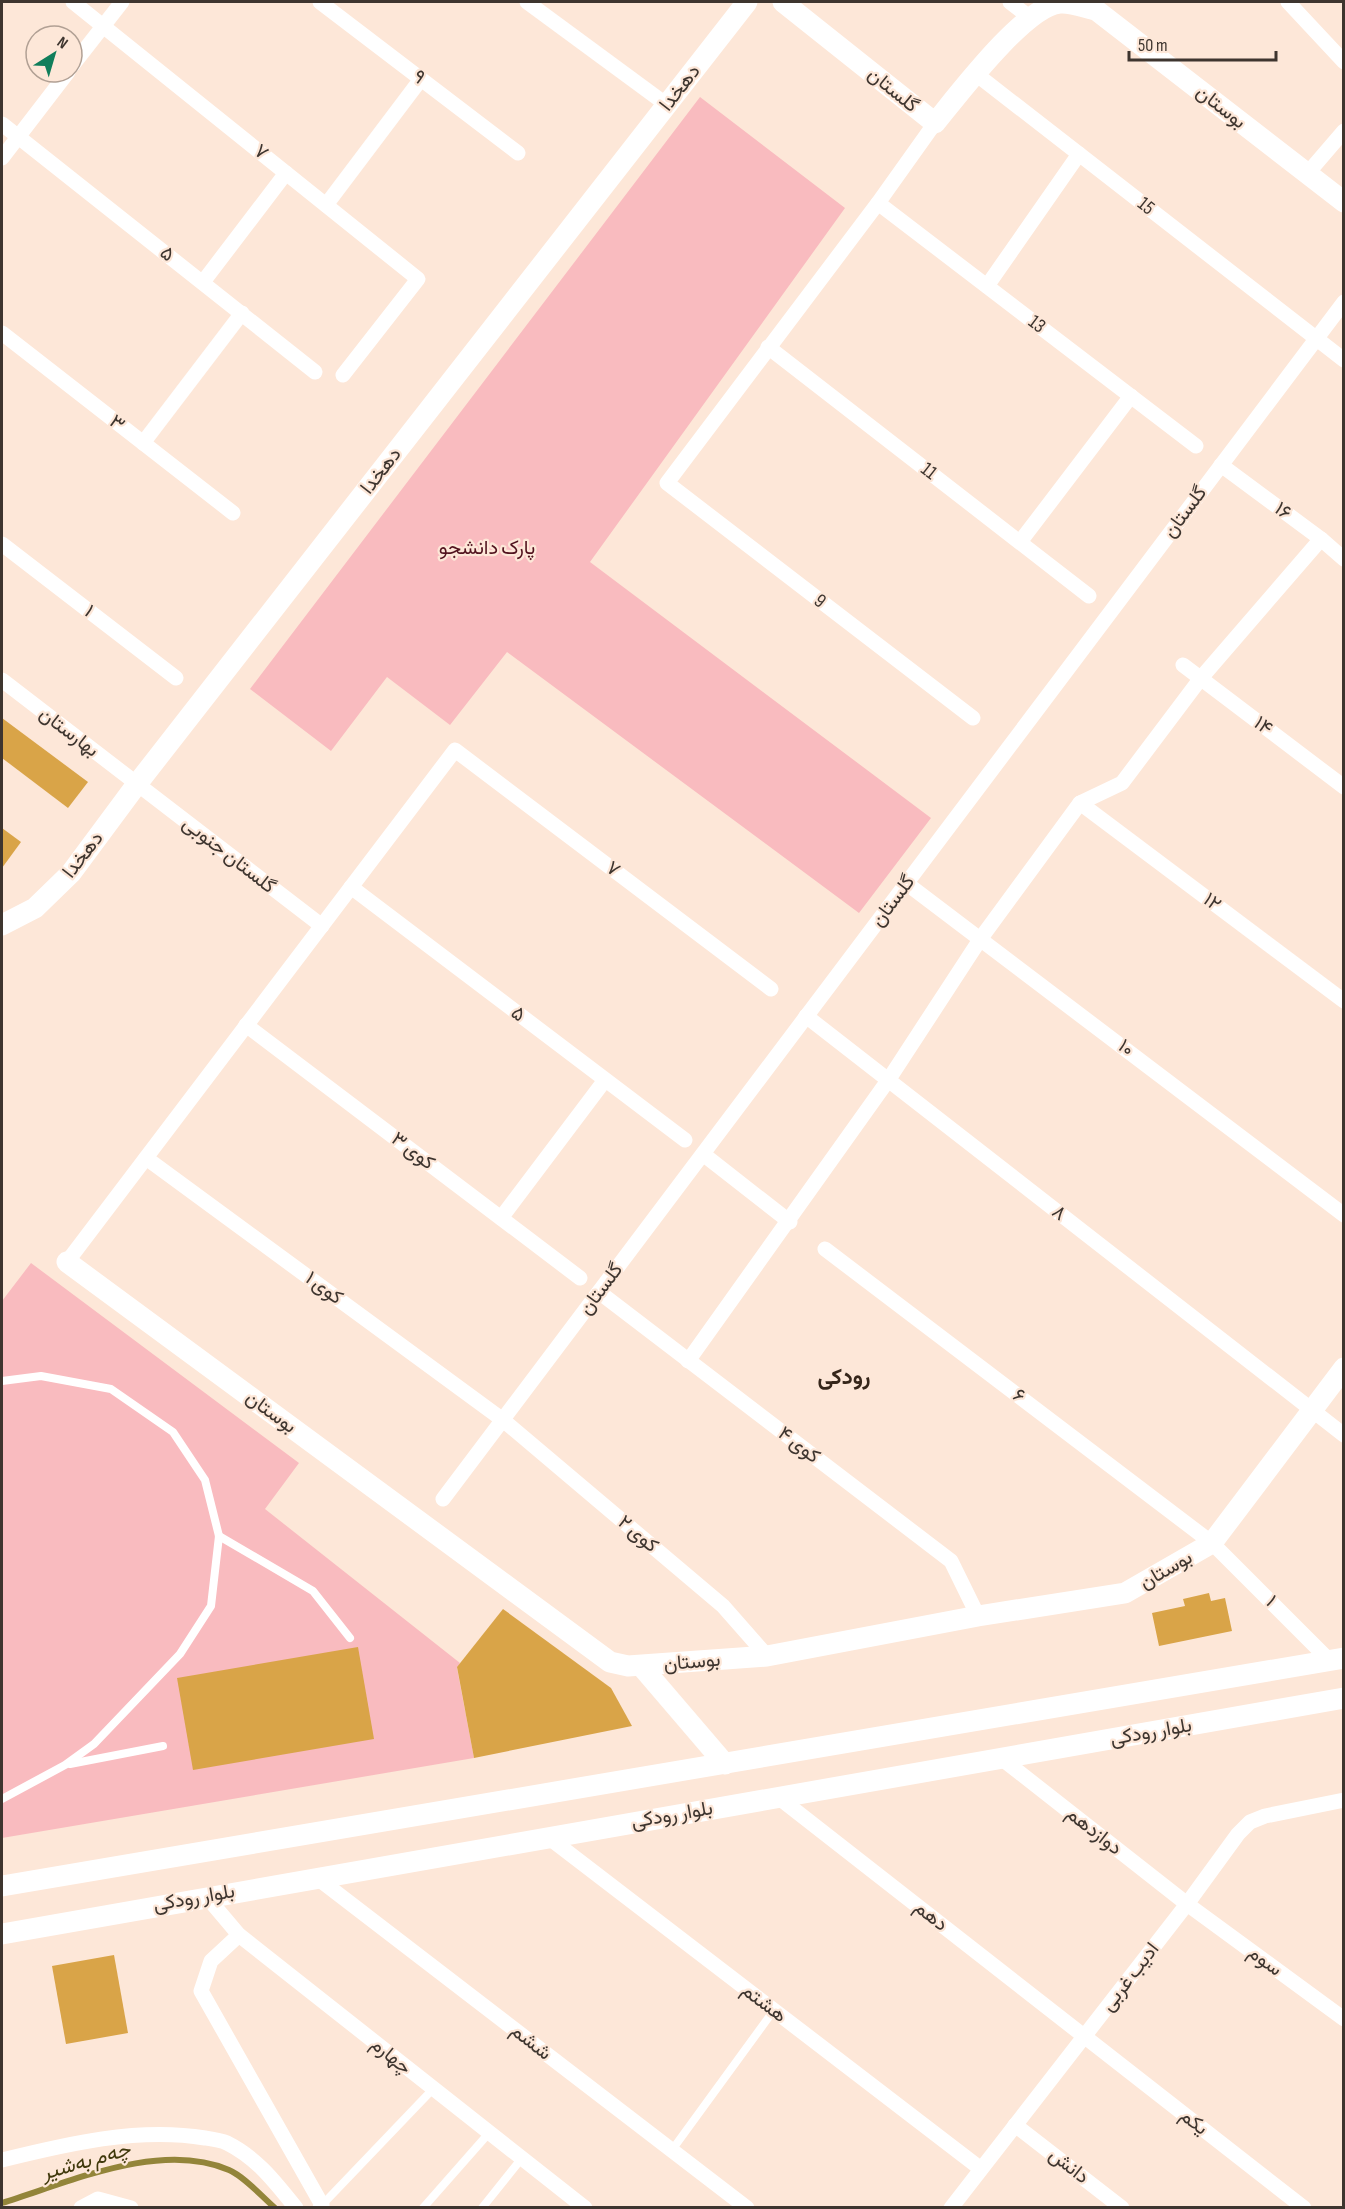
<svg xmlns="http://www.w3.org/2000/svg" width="1345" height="2209" viewBox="0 0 1345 2209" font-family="'Sofia Sans Condensed',Vazirmatn,sans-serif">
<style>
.green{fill:#f9bbbf}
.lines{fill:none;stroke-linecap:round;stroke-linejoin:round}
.stream{stroke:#93853a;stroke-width:6}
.building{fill:#d9a448}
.lane{stroke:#fff;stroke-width:8}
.street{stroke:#fff;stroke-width:15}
.secondary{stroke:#fff;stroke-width:21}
.labels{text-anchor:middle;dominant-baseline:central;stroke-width:4.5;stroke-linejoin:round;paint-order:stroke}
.street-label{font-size:20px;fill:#3e352f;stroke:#fde7d8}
.park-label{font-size:20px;fill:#51121e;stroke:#fde7d8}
.water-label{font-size:21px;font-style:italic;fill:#40390c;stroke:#fde7d8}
.quarter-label{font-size:22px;font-weight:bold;fill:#36261a;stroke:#fde7d8}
</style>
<rect width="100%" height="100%" fill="#fde7d8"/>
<g class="green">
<path d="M 700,97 L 845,208 L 590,562 L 931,818 L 859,913 L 507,652 L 450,725 L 387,677 L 331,751 L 250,689 Z"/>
<path d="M 31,1263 L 299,1463 L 265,1509 L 460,1663 L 457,1668 L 474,1758 L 2,1838 L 2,1301 Z"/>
</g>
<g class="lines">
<path class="stream" d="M 2,2203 C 68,2183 160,2140 229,2170 C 245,2177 261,2196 275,2208"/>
</g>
<g class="building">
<path d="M 2,718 L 88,782 L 68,808 L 2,758 Z"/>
<path d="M 2,828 L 21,842 L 2,868 Z"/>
<path d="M 1209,1593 L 1211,1601 L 1225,1598 L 1232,1631 L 1159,1646 L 1152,1613 L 1185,1606 L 1183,1599 Z"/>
<path d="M 503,1609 L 611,1688 L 632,1726 L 474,1758 L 457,1667 Z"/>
<path d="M 358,1647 L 374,1739 L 193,1770 L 177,1678 Z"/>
<path d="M 114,1955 L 128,2033 L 66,2044 L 52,1966 Z"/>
</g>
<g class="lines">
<g class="lane">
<path d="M 2,1381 L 41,1376 L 111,1389 L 173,1432 L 205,1480 L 219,1536 L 211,1606 L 180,1654 L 94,1744 L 65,1765 L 2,1799"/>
<path d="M 219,1536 L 313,1591 L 350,1638"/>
<path d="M 70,1764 L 163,1746"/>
<path d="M 672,2150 L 774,2010"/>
<path d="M 322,2205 L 433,2089"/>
<path d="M 423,2208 L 489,2133"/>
<path d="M 482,2208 L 522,2158"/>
</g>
<g class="street">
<path d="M 73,2 L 418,279 L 343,375"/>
<path d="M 320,2 L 518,153"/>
<path d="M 527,2 L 667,105"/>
<path d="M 1010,2 L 1029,17"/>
<path d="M 1288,2 L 1344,62"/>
<path d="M 72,66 L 122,2"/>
<path d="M 976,74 L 1344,360"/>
<path d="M 935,123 L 878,203 L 667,483 L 973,718"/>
<path d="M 2,124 L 315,372"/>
<path d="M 2,158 L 68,72"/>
<path d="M 1307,174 L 1344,131"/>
<path d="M 878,203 L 1196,446"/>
<path d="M 326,205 L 421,79"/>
<path d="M 203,282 L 286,173"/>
<path d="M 987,286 L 1079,154"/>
<path d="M 2,333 L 233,513"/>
<path d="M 768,347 L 1089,596"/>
<path d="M 143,443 L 242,313"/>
<path d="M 1221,465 L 1321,539 L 1344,559"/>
<path d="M 1020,542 L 1131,396"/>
<path d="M 2,544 L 176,678"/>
<path d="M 1183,665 L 1344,787"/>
<path d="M 2,680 L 322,926"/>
<path d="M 1080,803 L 1344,1001"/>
<path d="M 906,883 L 1344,1215"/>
<path d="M 351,887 L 685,1140"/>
<path d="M 806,1016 L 1344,1435"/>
<path d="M 246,1025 L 580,1278"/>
<path d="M 703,1154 L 790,1222"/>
<path d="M 146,1158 L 503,1420 L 723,1606 L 767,1656"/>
<path d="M 501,1218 L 605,1080"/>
<path d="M 825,1249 L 1212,1543 L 1329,1660"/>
<path d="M 67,1262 L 455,750 L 771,989"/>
<path d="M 599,1292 L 951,1561 L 978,1616"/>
<path d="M 688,1361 L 889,1079 L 981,938 L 1080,803 L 1122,783 L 1201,678 L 1321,539"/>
<path d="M 443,1499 L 1344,302"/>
<path d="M 1001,1758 L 1187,1904 L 1344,2019"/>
<path d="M 778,1797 L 1304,2208"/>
<path d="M 548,1837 L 981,2169"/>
<path d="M 316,1877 L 747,2208"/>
<path d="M 206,1896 L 239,1935 L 585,2208"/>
<path d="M 239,1935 L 211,1961 L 201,1991 L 322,2205 L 320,2208"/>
<path d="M 1015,2125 L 1122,2208"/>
<path d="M 2,2160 C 67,2144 137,2127 205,2138 C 212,2139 220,2140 227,2143 C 257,2158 275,2182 296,2208"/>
<path d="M 81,2208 L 98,2199 L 131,2208"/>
<path d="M 951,2208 L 1187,1904 L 1238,1834 L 1250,1822 L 1265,1816 L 1344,1800"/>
</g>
<g class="secondary">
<path d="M 783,2 L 935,123 C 958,95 1025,6 1060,3 C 1071,2 1086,8 1096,10 L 1344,202"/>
<path d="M 2,925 L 35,908 L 71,873 L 137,784 L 747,2"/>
<path d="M 67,1262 L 610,1662 L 628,1666 L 767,1656 L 978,1616 L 1125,1593 L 1212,1543 L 1344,1368"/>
<path d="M 642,1667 L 725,1764"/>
<path d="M 2,1886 L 1344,1658"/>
<path d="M 2,1934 L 1344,1698"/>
</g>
</g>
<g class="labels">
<g class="street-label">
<text transform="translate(419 77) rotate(37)">۹</text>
<text transform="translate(680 88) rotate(-52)">دهخدا</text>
<text transform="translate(893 90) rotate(39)">گلستان</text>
<text transform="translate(1221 107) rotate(38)">بوستان</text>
<text transform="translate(261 152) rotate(39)">۷</text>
<text transform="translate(1146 206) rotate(38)">15</text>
<text transform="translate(167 254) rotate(38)">۵</text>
<text transform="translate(1037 324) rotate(37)">13</text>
<text transform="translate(117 423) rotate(38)">۳</text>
<text transform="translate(381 471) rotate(-52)">دهخدا</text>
<text transform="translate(929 471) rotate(38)">11</text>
<text transform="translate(1283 511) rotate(36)">۱۶</text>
<text transform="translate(1185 512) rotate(-53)">گلستان</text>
<text transform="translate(820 601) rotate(38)">9</text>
<text transform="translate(89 611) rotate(38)">۱</text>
<text transform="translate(1263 726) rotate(37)">۱۴</text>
<text transform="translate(69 732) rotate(37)">بهارستان</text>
<text transform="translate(83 855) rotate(-52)">دهخدا</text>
<text transform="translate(229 855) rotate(38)">گلستان جنوبی</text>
<text transform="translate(613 869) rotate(37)">۷</text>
<text transform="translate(893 901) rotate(-53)">گلستان</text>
<text transform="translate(1212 902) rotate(37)">۱۲</text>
<text transform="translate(518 1014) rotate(37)">۵</text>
<text transform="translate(1126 1048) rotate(37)">۱۰</text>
<text transform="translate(413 1151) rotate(37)">کوی ۳</text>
<text transform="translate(1059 1213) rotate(38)">۸</text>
<text transform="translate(324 1288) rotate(36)">کوی ۱</text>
<text transform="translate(601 1289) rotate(-53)">گلستان</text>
<text transform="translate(1019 1396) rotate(37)">۶</text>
<text transform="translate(271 1412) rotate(36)">بوستان</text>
<text transform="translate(799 1445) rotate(37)">کوی ۴</text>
<text transform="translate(638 1534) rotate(40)">کوی ۲</text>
<text transform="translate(1166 1570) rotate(-30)">بوستان</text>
<text transform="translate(1271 1601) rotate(45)">۱</text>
<text transform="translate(692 1662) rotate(-5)">بوستان</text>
<text transform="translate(1151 1732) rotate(-10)">بلوار رودکی</text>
<text transform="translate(672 1815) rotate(-10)">بلوار رودکی</text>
<text transform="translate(1094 1831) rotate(38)">دوازدهم</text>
<text transform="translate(194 1898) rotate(-10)">بلوار رودکی</text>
<text transform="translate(931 1916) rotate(38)">دهم</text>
<text transform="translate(1265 1961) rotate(36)">سوم</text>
<text transform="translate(1130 1977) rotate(-52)">ادیب غربی</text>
<text transform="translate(764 2003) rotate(37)">هشتم</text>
<text transform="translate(531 2042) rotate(38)">ششم</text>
<text transform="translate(391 2056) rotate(39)">چهارم</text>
<text transform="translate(1194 2122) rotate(38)">یکم</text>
<text transform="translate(1069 2166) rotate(38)">دانش</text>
</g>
<g class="park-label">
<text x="487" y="548">پارک دانشجو</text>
</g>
<g class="water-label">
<text transform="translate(86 2161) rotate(-16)">چەم بەشیر</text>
</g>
<g class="quarter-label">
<text x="844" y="1377">رودکی</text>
</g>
</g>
<rect width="1345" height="2209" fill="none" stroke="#3e352f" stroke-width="6"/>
<g transform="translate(54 54) rotate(37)"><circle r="28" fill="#fde7d8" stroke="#b1a094" stroke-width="1.5"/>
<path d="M0-4.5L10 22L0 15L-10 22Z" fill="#107e5b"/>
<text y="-9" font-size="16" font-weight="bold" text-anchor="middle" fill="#3e352f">N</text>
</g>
<path d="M1129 51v9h147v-9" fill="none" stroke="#3e352f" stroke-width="3"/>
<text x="1138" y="51" font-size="18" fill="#3e352f" stroke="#fde7d8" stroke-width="4.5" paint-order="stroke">50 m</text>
</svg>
